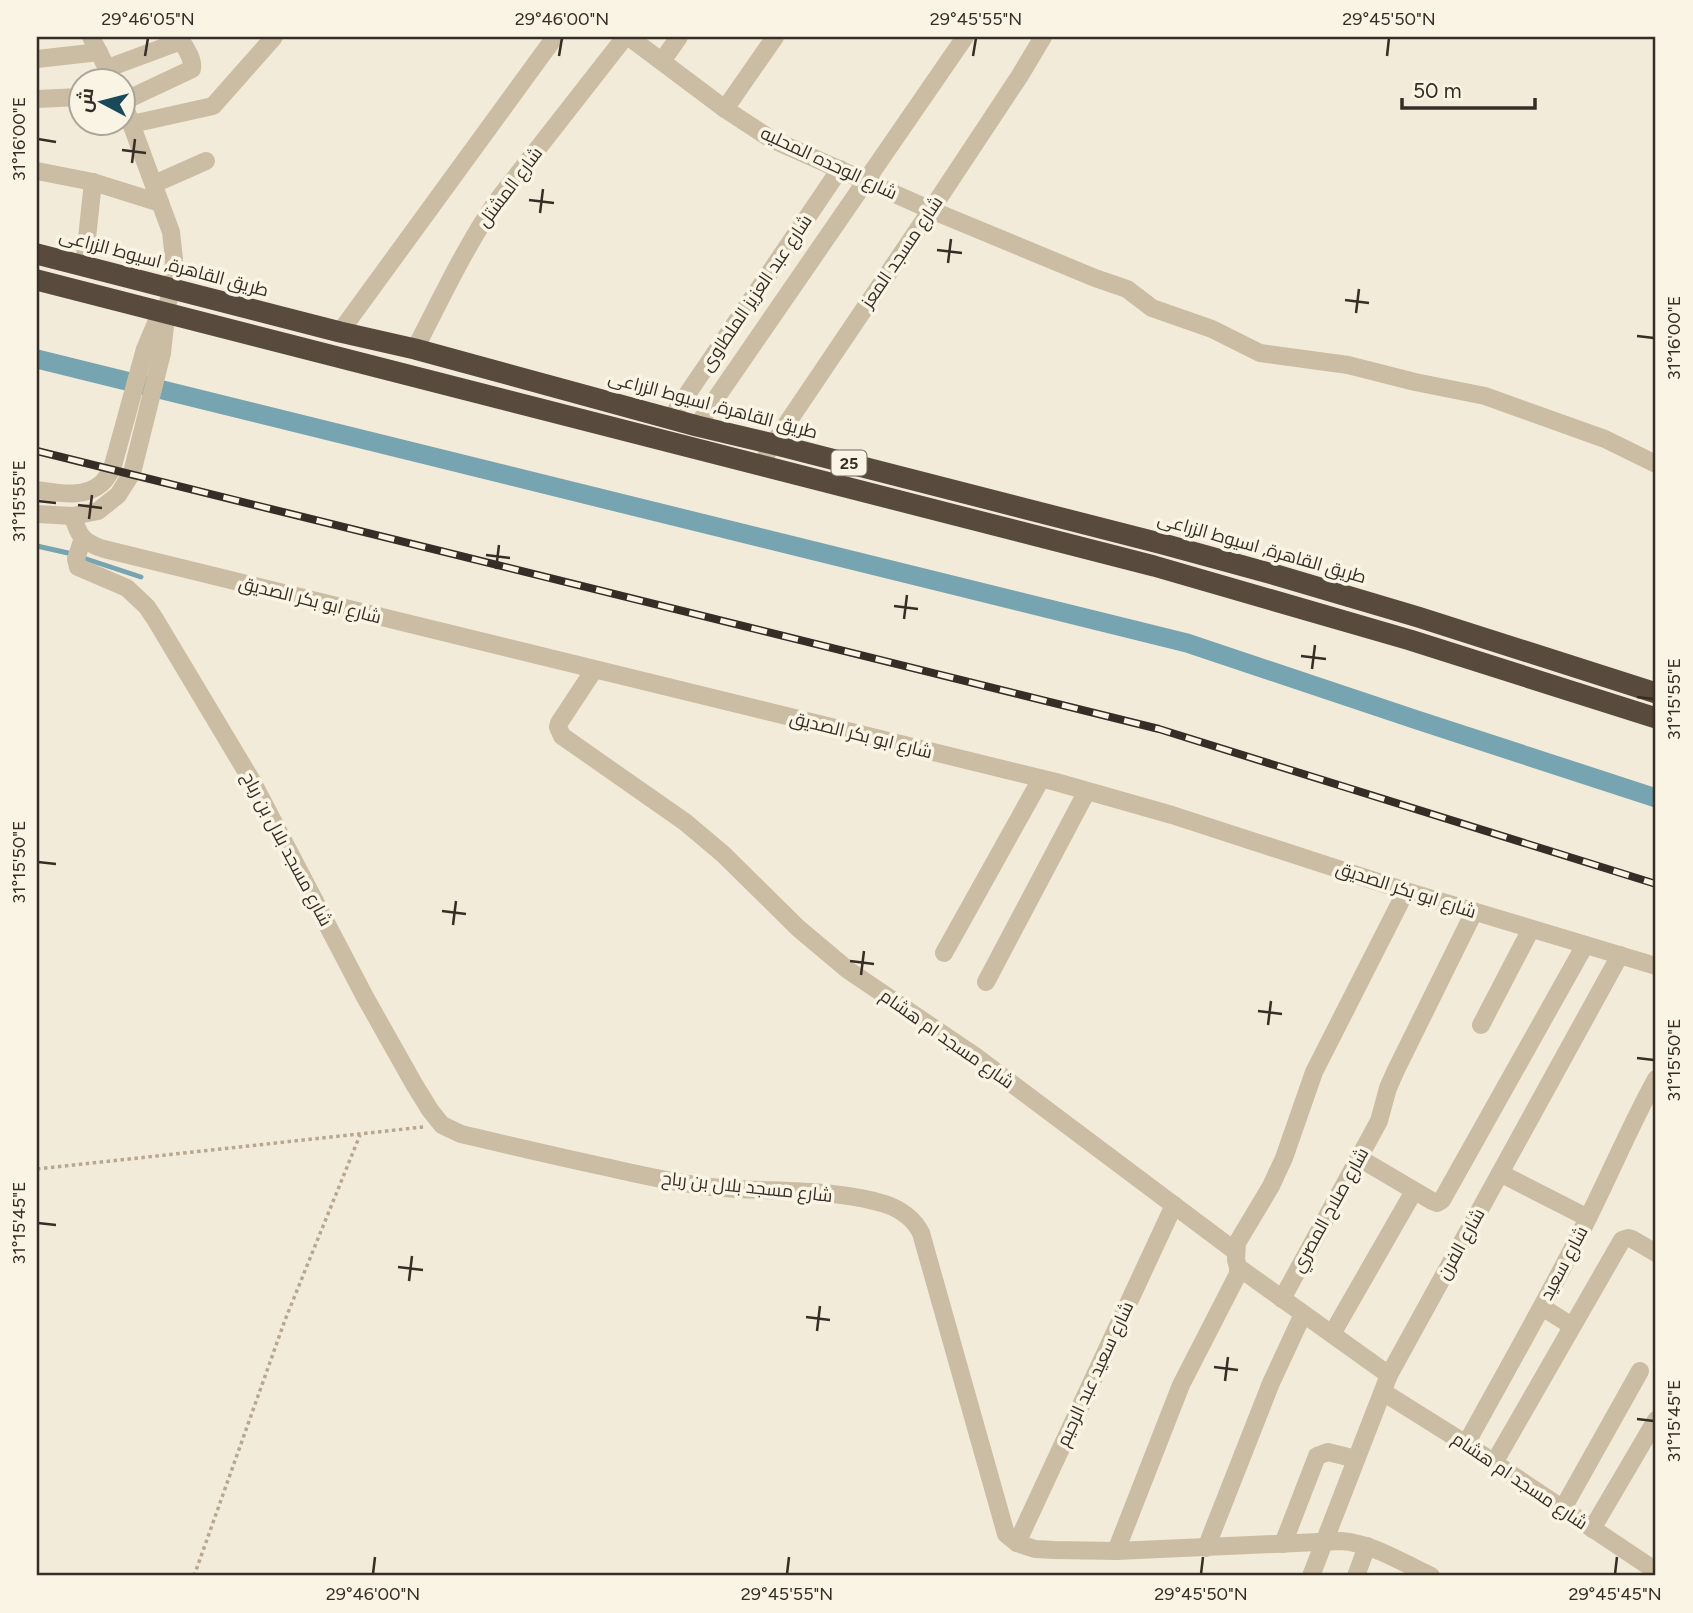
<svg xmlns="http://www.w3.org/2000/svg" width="1693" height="1613" viewBox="0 0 1693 1613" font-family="Figtree,Cairo,sans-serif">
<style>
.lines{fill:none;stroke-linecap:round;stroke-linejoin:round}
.stream{stroke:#77a4b1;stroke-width:5}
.canal{stroke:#77a4b1;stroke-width:19}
.path{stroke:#b7a78f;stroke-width:3.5;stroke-dasharray:3.5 3.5;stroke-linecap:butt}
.minor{stroke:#cbbda4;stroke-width:18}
.highway{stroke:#584a3d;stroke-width:21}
.rail-casing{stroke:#362e26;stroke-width:8}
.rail{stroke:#faf4e5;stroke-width:5;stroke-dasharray:16;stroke-linecap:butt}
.ticks{fill:none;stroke:#362e26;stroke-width:2.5}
.labels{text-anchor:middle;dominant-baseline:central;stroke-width:7;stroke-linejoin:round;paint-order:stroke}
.shield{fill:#faf4e5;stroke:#71695f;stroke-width:2}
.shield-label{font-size:16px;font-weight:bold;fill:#362e26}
.street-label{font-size:18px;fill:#362e26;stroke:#faf4e5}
.neatline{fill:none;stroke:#362e26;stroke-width:2.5}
.ticks-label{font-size:18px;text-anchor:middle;fill:#362e26}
</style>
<rect width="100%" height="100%" fill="#f3ebd9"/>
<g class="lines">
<path class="stream" d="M 37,546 L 68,553 L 141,577"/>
<path class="canal" d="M 37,359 L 1187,643 L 1417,720 L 1656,798"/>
<g class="path">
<path d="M 37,1169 L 423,1127"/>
<path d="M 194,1576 L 285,1320 L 360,1135"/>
</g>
<g class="minor">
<path d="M 91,37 L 113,80"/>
<path d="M 629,37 L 725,109 L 771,139 L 931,210 L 1095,278 L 1127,289 L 1152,308 L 1212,329 L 1260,353 L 1348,365 L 1415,382 L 1485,396 L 1605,439 L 1656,464"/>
<path d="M 37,59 L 99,52"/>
<path d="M 662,61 L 679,37"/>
<path d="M 108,68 L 181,41"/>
<path d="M 37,99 L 80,97"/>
<path d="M 124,101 L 192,69 C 194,58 184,46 179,37"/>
<path d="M 725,109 L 775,37"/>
<path d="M 132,124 L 213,106 L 274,37"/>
<path d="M 37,171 L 93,182 L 160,203"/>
<path d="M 154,184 L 206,161"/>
<path d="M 84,266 L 93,182"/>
<path d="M 340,332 L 555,37"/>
<path d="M 415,349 C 441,299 464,249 496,202 L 625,37"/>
<path d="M 671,418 L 840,169"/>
<path d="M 697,426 L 965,37"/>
<path d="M 767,453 L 931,210 L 1019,77 L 1043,37"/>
<path d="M 37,490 C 58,493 84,499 102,483 C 106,479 109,474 112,469 L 145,349 L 156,323 L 165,312 L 172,289 L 174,259 L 171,232 L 122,99"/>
<path d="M 37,514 L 73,516 L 98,511 L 118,495 L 132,473 L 162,353 L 165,326 L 165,312"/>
<path d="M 73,516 C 78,536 84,543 104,549 L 1056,782 L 1172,815 L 1406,891 L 1656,966"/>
<path d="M 83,538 L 76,559 L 78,567 L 127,588 L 147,607 L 155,619 L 252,781 L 365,997 L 414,1084 L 430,1110 L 442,1125 L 461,1134 C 508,1145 554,1156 601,1166 C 637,1174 673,1183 711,1187 C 768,1193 829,1187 885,1204 C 900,1209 914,1219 921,1233 L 1006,1534 L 1017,1543 L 1035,1549 L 1054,1550 L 1116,1551 L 1341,1541 C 1372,1543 1403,1563 1431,1576"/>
<path d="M 594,670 L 559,723 L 558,727 L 562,736 L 685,822 L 723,854 L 798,928 L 848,970 L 975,1056 L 1235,1251"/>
<path d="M 944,953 L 1041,779"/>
<path d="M 986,982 L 1087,791"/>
<path d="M 1481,1025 L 1531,929"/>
<path d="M 1359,1158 L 1432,1201 L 1437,1203 L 1442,1200 L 1585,945"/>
<path d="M 1500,1173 L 1588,1218"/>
<path d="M 1238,1267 L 1389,1375"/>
<path d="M 1282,1299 L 1379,1121 L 1388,1088 L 1396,1070 L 1474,912"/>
<path d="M 1542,1307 L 1572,1326"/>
<path d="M 1332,1334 L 1414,1191"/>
<path d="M 1383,1392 L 1466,1444 L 1656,1571"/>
<path d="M 1466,1444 C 1507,1369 1550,1295 1588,1218 C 1611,1172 1631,1124 1656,1079"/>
<path d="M 1494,1463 L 1622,1240 L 1628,1238 L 1632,1239 L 1656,1253"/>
<path d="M 1562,1510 L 1640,1371"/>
<path d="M 1592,1529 L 1656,1420"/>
<path d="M 1017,1543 L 1174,1205"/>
<path d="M 1283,1544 L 1317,1456 L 1328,1452 L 1356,1459"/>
<path d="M 1206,1548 L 1271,1383 L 1303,1314"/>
<path d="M 1116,1551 L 1181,1385 L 1238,1274 L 1238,1267 L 1236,1260 L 1237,1243 L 1271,1186 L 1284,1158 L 1314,1072 L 1406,891"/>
<path d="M 1311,1576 L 1389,1375 L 1620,955"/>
<path d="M 1356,1576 L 1367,1546"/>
</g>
<g class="highway">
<path d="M 37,254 L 340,332 L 415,349 L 697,426 L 773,444 L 1163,544 L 1276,575 L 1418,617 L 1656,693"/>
<path d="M 37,280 L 1154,566 L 1410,640 L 1656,718"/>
</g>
<defs>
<path id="rail" d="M 37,451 L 1159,729 L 1656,884"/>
</defs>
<use href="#rail" class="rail-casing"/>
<use href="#rail" class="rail"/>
</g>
<path class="ticks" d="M 145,56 L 148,38M 559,56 L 562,38M 973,56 L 976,38M 1387,56 L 1389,38M 38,139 L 56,142M 122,150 L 146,153M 132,163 L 135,139M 529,200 L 554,203M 540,213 L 543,189M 937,250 L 962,253M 948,263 L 951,239M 1345,300 L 1369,303M 1356,313 L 1359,289M 1637,336 L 1654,338M 38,501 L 56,503M 78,505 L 102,508M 89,519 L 92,495M 486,555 L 510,558M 496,569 L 499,545M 894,606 L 918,609M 904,619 L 907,595M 1301,656 L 1326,659M 1312,669 L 1315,645M 1637,697 L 1654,699M 38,862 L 56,864M 442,911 L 466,914M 453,925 L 456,901M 850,961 L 874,964M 861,975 L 864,951M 1258,1011 L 1282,1014M 1268,1025 L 1271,1001M 1637,1058 L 1654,1060M 38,1223 L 56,1225M 398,1267 L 423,1270M 409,1281 L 412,1256M 806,1317 L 830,1320M 817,1331 L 820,1306M 1214,1367 L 1238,1370M 1225,1381 L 1228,1357M 1637,1419 L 1654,1421M 373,1574 L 375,1557M 787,1574 L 789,1557M 1201,1574 L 1203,1557M 1615,1574 L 1617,1557"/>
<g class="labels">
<rect class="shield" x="831.5" y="450.5" width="35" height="25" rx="5"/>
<g class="shield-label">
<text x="849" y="463">25</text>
</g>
<g class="street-label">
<text transform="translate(829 163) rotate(25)">شارع الوحده المحليه</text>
<text transform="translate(510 187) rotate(-53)">شارع المشتل</text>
<text transform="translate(902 252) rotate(-56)">شارع مسجد المعز</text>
<text transform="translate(164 263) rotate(15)">طريق القاهرة, اسيوط الزراعى</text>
<text transform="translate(756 293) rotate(-56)">شارع عبد العزيز الملطاوى</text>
<text transform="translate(713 405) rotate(15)">طريق القاهرة, اسيوط الزراعى</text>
<text transform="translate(1262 548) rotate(16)">طريق القاهرة, اسيوط الزراعى</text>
<text transform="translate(310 600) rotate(14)">شارع ابو بكر الصديق</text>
<text transform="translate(861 735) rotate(14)">شارع ابو بكر الصديق</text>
<text transform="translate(287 849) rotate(62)">شارع مسجد بلال بن رباح</text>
<text transform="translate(1406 890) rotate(18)">شارع ابو بكر الصديق</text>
<text transform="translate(947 1039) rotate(35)">شارع مسجد ام هشام</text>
<text transform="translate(747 1187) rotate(6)">شارع مسجد بلال بن رباح</text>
<text transform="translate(1330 1210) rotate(-61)">شارع صلاح المصري</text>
<text transform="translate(1461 1244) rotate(-61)">شارع الفرن</text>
<text transform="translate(1564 1263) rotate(-62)">شارع سعيد</text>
<text transform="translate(1095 1374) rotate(-65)">شارع سعيد عبد الرحيم</text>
<text transform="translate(1520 1481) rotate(34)">شارع مسجد ام هشام</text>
</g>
</g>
<rect width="1693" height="1613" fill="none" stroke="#faf4e5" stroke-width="77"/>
<g transform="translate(102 102) rotate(277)"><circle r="33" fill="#faf4e5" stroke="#aca599" stroke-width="2"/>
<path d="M0-5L12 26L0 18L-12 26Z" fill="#1a4a5a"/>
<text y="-10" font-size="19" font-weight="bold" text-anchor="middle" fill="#362e26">ش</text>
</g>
<path d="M1402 98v10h133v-10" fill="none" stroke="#362e26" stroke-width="3.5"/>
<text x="1413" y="98" font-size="21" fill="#362e26" stroke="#faf4e5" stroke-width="5" paint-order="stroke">50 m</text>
<rect x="38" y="38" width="1616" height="1536" class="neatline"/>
<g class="ticks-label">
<text x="148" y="25">29°46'05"N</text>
<text x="562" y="25">29°46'00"N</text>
<text x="976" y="25">29°45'55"N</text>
<text x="1389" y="25">29°45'50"N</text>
<text transform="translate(19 139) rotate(-90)" y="6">31°16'00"E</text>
<text transform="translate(1674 338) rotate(-90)" y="6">31°16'00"E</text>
<text transform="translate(19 501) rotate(-90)" y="6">31°15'55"E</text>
<text transform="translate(1674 699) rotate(-90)" y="6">31°15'55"E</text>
<text transform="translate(19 862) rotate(-90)" y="6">31°15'50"E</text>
<text transform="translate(1674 1060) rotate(-90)" y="6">31°15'50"E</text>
<text transform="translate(19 1223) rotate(-90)" y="6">31°15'45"E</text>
<text transform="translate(1674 1421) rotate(-90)" y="6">31°15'45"E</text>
<text x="373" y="1600">29°46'00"N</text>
<text x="787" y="1600">29°45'55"N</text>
<text x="1201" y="1600">29°45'50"N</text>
<text x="1615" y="1600">29°45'45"N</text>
</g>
</svg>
